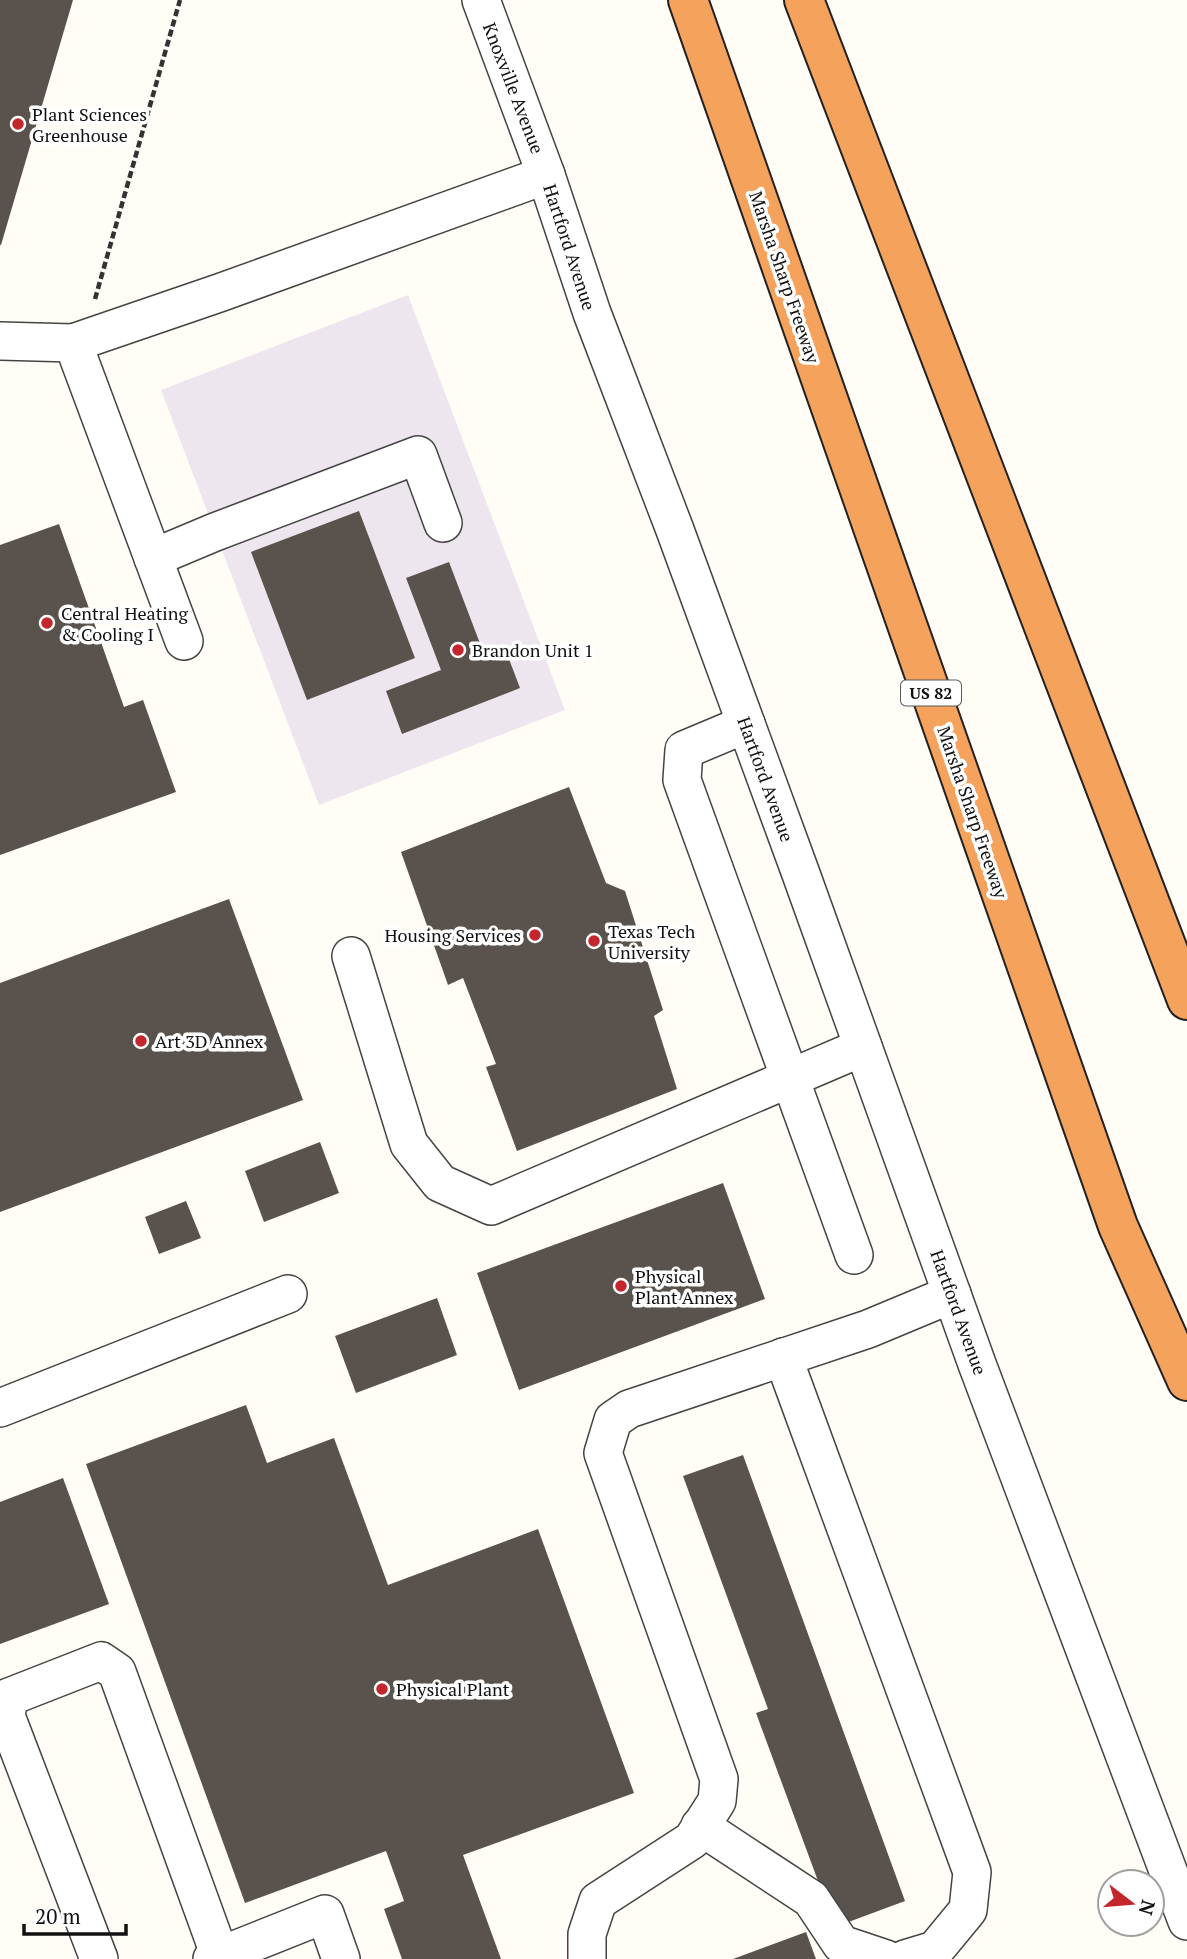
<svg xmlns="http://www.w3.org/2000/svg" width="1187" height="1959" viewBox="0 0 1187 1959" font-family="'PT Serif',serif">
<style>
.industrial{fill:#eee6ef}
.building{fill:#5a524d}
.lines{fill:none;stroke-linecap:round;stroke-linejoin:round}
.minor-casing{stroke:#444;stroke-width:40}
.highway-casing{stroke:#222;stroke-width:42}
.path{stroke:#333;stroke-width:4.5;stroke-dasharray:7 3.5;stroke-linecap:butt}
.minor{stroke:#fff;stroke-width:37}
.highway{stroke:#f5a25d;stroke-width:38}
.poi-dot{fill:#c4262e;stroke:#fff;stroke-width:2.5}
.labels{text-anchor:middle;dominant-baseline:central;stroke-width:7;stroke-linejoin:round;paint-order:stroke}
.shield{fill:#fff;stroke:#585858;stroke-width:2}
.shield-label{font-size:16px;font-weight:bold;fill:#111}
.street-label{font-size:18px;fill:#111;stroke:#fff}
.poi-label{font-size:18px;fill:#111;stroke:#fff;text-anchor:start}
</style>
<rect width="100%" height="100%" fill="#fffdf5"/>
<path class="industrial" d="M 408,295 L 565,710 L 319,805 L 161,390 Z"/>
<g class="building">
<path d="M 0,0 L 73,0 L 1,245 L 0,245 Z"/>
<path d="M 359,511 L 415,658 L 307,700 L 251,552 Z"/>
<path d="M 59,524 L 124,707 L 143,700 L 176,792 L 0,855 L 0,545 Z"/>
<path d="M 449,562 L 484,654 L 504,646 L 520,688 L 402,734 L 386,691 L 441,670 L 406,578 Z"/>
<path d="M 569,787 L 606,883 L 625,891 L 663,1010 L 654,1016 L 677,1089 L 517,1151 L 486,1067 L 496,1064 L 463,978 L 448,985 L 401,852 Z"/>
<path d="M 229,899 L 303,1100 L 0,1212 L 0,983 Z"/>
<path d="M 320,1142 L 339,1193 L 264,1222 L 245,1171 Z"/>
<path d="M 723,1183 L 765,1299 L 519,1390 L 477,1273 Z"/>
<path d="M 186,1201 L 201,1238 L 159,1254 L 145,1217 Z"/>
<path d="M 437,1298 L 457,1355 L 356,1393 L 335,1336 Z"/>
<path d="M 246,1405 L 267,1463 L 334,1438 L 388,1585 L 538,1529 L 634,1793 L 463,1855 L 501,1959 L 402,1959 L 384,1909 L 404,1901 L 386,1851 L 245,1903 L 86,1464 Z"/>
<path d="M 743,1455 L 905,1901 L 835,1927 L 756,1713 L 768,1709 L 683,1476 Z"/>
<path d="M 63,1478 L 109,1604 L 0,1644 L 0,1502 Z"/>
<path d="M 806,1932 L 816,1959 L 733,1959 Z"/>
</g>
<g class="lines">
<defs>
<g id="minor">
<path d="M 481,0 L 546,175 L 592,313 L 675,530 L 801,874 L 977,1364 L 1187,1921"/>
<path d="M 0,341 L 73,343 L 219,293 L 546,175"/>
<path d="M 73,343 L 184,641"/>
<path d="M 153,558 L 215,532 L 418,455 L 443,523"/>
<path d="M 746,724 L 684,750 L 682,780 L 854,1255"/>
<path d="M 351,956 L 409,1144 L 440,1183 L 491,1206 L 863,1047"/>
<path d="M 783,1357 L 972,1872 L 968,1910 L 935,1950 L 905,1959"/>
<path d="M 0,1408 L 288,1294"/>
<path d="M 700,1826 L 811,1899 L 841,1944 L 886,1959"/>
<path d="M 99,1959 L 6,1716 L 9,1697 L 101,1661 L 117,1672 L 221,1959"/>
<path d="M 212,1959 L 325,1914 L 341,1959"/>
<path d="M 587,1959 L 587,1934 L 598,1901 L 692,1840 L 717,1801 L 719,1779 L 603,1453 L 613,1420 L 629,1409 L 868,1329 L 952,1294"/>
</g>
<g id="highway">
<path d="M 688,0 L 1118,1226 L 1187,1381"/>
<path d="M 804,0 L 1187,1000"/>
</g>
</defs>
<use href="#minor" class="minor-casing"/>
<use href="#highway" class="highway-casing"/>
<path class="path" d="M 95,299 L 180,0"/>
<use href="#minor" class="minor"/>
<use href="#highway" class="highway"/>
</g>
<g class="poi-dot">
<circle cx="18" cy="124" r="7"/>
<circle cx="47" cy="623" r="7"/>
<circle cx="458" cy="650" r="7"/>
<circle cx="535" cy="935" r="7"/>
<circle cx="594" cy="941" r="7"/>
<circle cx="141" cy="1041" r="7"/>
<circle cx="621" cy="1286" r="7"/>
<circle cx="382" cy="1689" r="7"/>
</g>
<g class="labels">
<rect class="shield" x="901" y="680.5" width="60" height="25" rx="5"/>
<g class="shield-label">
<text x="931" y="693">US 82</text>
</g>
<g class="street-label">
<text transform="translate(514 88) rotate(69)">Knoxville Avenue</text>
<text transform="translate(570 247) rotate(72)">Hartford Avenue</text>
<text transform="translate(785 277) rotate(71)">Marsha Sharp Freeway</text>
<text transform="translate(766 779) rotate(70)">Hartford Avenue</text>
<text transform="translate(973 812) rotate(71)">Marsha Sharp Freeway</text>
<text transform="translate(959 1312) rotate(70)">Hartford Avenue</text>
</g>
<g class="poi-label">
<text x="32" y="114">Plant Sciences<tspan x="32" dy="21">Greenhouse</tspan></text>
<text x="61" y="613">Central Heating<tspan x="61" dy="21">&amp; Cooling I</tspan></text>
<text x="472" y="650">Brandon Unit 1</text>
<text x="608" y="931">Texas Tech<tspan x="608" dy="21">University</tspan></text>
<text x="521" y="935" text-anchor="end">Housing Services</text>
<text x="155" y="1041">Art 3D Annex</text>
<text x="635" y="1276">Physical<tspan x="635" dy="21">Plant Annex</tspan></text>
<text x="396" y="1689">Physical Plant</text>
</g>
</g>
<g transform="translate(1131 1903) rotate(106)"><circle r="33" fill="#ffffff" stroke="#a0a0a0" stroke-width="2"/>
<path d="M0-5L12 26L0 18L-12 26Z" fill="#c4262e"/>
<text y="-10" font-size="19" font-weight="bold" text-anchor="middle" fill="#111111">N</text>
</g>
<path d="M24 1924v10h102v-10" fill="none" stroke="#111111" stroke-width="3.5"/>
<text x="35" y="1924" font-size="21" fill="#111111" stroke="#ffffff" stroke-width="5" paint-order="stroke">20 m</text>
</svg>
